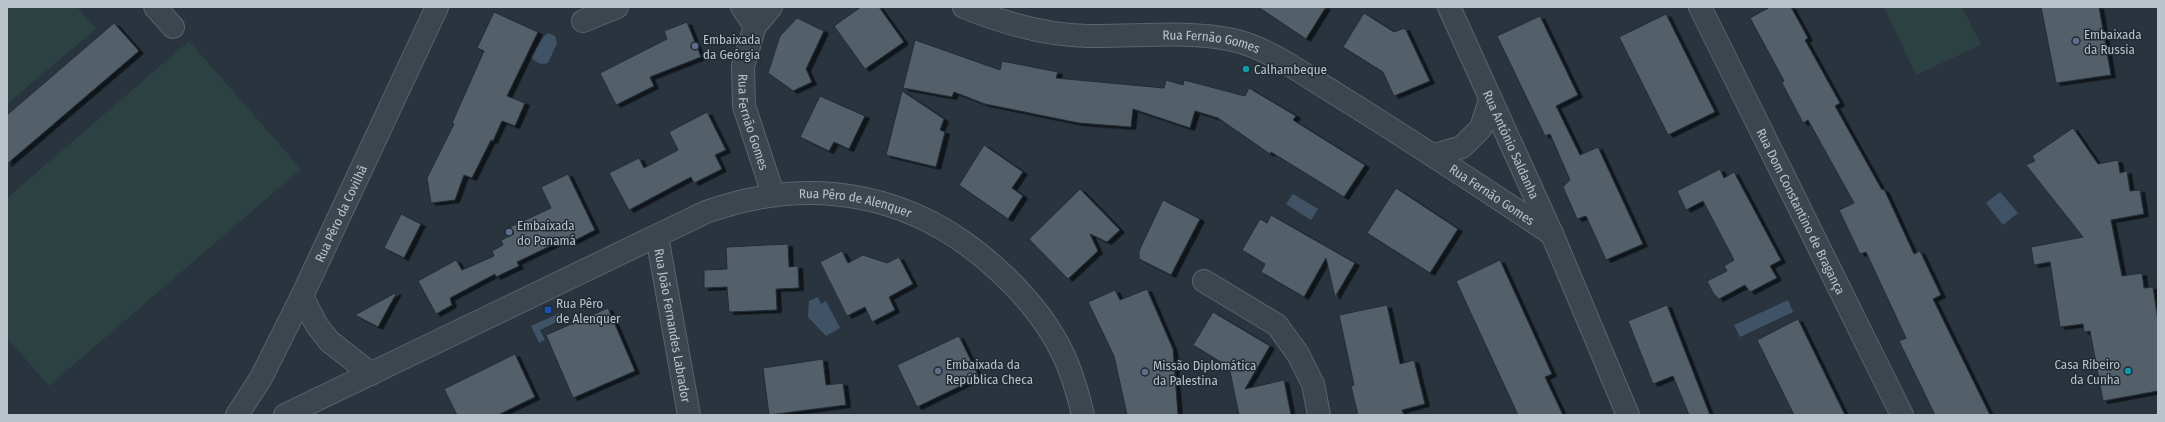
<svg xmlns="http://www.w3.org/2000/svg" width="2165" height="422" viewBox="0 0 2165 422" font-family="'Fira Sans Condensed',sans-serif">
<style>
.green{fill:#2c4141}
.water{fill:#405366}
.building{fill:#525f69;stroke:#232d36;filter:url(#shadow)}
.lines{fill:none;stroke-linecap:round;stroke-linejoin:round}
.minor-casing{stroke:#5a646c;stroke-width:24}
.minor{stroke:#3c464f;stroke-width:22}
.service-dot{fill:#5c6f8a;stroke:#212b34;stroke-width:1.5}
.culture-dot{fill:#0f9aa8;stroke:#212b34;stroke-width:1.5}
.transit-dot{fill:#1a4fb4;stroke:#212b34;stroke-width:1.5}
.labels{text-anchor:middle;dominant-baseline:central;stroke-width:3;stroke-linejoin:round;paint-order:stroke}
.poi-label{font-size:13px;fill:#b9c1c9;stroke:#212b34;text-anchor:start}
.street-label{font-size:13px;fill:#b9c1c9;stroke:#212b34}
</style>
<defs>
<filter id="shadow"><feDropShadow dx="4.5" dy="2.5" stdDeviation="0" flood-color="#0009"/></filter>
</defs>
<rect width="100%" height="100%" fill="#29343f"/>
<g class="green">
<path d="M 7,7 L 77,7 L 96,29 L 7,104 Z"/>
<path d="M 1884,7 L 1962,7 L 1981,45 L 1916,75 Z"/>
<path d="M 189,41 L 301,169 L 49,386 L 7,338 L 7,198 Z"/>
</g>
<g class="water">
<path d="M 548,33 L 555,36 L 557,43 L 548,63 C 540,65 536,63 531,57 L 544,36 Z"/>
<path d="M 2000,192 L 2018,213 L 2003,225 L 1986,203 Z"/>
<path d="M 1293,194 L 1318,209 L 1311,220 L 1286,204 Z"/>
<path d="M 818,297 L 821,304 L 826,301 L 840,328 L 826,336 L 808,317 L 809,301 Z"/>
<path d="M 1788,300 L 1793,312 L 1740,337 L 1734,325 Z"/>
<path d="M 560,313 L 563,319 L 540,330 L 545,340 L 539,343 L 531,326 Z"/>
</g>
<g class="building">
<path d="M 861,7 L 879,7 L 904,42 L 865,69 L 834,26 Z"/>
<path d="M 1258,7 L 1326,7 L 1306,39 Z"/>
<path d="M 1770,7 L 1791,7 L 1808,38 L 1805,40 L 1840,103 L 1835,106 L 1882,190 L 1884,189 L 1914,254 L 1920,251 L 1941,295 L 1933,299 L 1990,415 L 1935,415 L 1899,341 L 1906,338 L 1866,252 L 1860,254 L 1839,210 L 1854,203 L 1808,120 L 1803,123 L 1782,83 L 1784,81 L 1750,18 Z"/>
<path d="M 2041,7 L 2099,7 L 2111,75 L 2056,83 Z"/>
<path d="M 494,12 L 538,32 L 507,96 L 525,103 L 515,126 L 502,121 L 493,141 L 491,140 L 472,178 L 464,175 L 455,200 L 431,203 L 427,178 L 454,124 L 452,123 L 484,51 L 477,48 Z"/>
<path d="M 1364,13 L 1394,32 L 1405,28 L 1430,81 L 1394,96 L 1383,72 L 1343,47 Z"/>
<path d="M 1666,14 L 1715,112 L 1668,135 L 1619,37 Z"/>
<path d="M 1540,16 L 1578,95 L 1556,106 L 1580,155 L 1598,147 L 1643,244 L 1606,260 L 1586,216 L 1577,219 L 1563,187 L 1570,180 L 1550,134 L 1545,136 L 1497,36 Z"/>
<path d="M 797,18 L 824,31 L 806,69 L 812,82 L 793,91 L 768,73 L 780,36 Z"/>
<path d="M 687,22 L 701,57 L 650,77 L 654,86 L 616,105 L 600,73 L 667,39 L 664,31 Z"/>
<path d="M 114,23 L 139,51 L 7,164 L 7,115 Z"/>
<path d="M 915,40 L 1000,70 L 1002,61 L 1058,72 L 1056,78 L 1164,88 L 1166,80 L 1183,85 L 1184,80 L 1245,96 L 1249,88 L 1296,116 L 1293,120 L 1365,165 L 1344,197 L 1271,152 L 1270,154 L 1218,118 L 1195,111 L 1190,128 L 1133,109 L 1131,127 L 1079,123 L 985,104 L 954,92 L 952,97 L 903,88 Z"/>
<path d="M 902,91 L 944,119 L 940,130 L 945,132 L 936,167 L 886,155 Z"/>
<path d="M 820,96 L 865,116 L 849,149 L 834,142 L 829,151 L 800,137 Z"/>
<path d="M 707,112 L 726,150 L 715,155 L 722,169 L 694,183 L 691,177 L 629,210 L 609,173 L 639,158 L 644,168 L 678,150 L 669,132 Z"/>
<path d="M 2073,128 L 2098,164 L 2118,160 L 2120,173 L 2127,171 L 2130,191 L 2140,190 L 2144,214 L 2111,220 L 2122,276 L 2142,273 L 2144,288 L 2153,287 L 2158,321 L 2158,391 L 2103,401 L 2090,331 L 2084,332 L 2083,324 L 2060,327 L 2050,262 L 2034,265 L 2031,247 L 2083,237 L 2026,165 L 2035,161 L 2032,156 Z"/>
<path d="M 984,145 L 1023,172 L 1012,188 L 1023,196 L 1008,219 L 959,185 Z"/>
<path d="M 1720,169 L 1724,178 L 1734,172 L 1781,260 L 1770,266 L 1777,278 L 1750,292 L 1745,285 L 1719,299 L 1713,293 L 1707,281 L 1727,271 L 1724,266 L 1734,260 L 1703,201 L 1686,210 L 1677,191 Z"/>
<path d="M 568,174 L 595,230 L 568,244 L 565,239 L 517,262 L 519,266 L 496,277 L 495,274 L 450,298 L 452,305 L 436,314 L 418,281 L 456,260 L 462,270 L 494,256 L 492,251 L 503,245 L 501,240 L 514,234 L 510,227 L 551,208 L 541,187 Z"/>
<path d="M 1396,188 L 1458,229 L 1430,273 L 1367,233 Z"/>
<path d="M 1080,189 L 1120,230 L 1107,242 L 1090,234 L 1098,251 L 1068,279 L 1029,239 Z"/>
<path d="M 1163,200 L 1200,219 L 1171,275 L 1139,259 L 1139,251 Z"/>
<path d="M 401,214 L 421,224 L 404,258 L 384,248 Z"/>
<path d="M 1271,215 L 1355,263 L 1335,297 L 1326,258 L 1304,297 L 1261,272 L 1265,264 L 1242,250 L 1260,219 L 1267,223 Z"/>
<path d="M 788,244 L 789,267 L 798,266 L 799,288 L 776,289 L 777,310 L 729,312 L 727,287 L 704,288 L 704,270 L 727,269 L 726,247 Z"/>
<path d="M 842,251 L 848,263 L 863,255 L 887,263 L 899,257 L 913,284 L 889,297 L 895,310 L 872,322 L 865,307 L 847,316 L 820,262 Z"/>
<path d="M 1500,260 L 1552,374 L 1545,377 L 1563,415 L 1518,415 L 1456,281 Z"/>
<path d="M 1147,289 L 1173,349 L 1178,415 L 1127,415 L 1114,356 L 1088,302 L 1115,290 L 1120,300 Z"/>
<path d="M 397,292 L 378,327 L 355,315 Z"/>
<path d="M 1387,305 L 1400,364 L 1414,360 L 1425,404 L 1402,410 L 1404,415 L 1358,415 L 1351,386 L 1354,385 L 1339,315 Z"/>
<path d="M 1667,305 L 1710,415 L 1689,415 L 1673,376 L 1653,384 L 1628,321 Z"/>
<path d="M 608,308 L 635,371 L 573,398 L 546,335 Z"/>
<path d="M 1213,312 L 1270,346 L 1245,389 L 1284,380 L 1291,415 L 1239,415 L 1229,367 L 1193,345 Z"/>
<path d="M 1798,319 L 1845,415 L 1794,415 L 1757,340 Z"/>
<path d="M 959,336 L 979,377 L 917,407 L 897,365 Z"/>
<path d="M 515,354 L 535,397 L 498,415 L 457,415 L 444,389 Z"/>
<path d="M 823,359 L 826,385 L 843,383 L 846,405 L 769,415 L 763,368 Z"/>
</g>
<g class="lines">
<defs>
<g id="minor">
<path d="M 155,7 L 173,27"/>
<path d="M 742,7 L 755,26"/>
<path id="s1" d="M 771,7 L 755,26 L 743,66 L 744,106 L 773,194"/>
<path id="s2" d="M 964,7 C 1003,23 1045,35 1087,36 C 1135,37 1186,30 1233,40 C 1267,47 1306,76 1336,94 C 1409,139 1480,186 1552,234"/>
<path id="s3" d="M 1449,7 L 1552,234 L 1628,415"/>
<path id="s4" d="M 1700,7 L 1902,415"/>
<path d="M 583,21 L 617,7"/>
<path d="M 1435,155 L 1462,147 L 1481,128 L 1490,100"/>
<path id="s5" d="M 657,236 L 689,415"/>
<path d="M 1204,281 L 1277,325 L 1298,354 L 1313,384 L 1319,415"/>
<path d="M 302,296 L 316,324 L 329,341 L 371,374"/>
<path id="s6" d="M 237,415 L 261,378 L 302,296 L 437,7"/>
<path id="s7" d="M 285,415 L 706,212 C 812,174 916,193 999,271 C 1024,294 1047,321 1062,352 C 1072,372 1078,394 1083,415"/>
</g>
</defs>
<use href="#minor" class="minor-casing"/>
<use href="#minor" class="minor"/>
</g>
<g class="service-dot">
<circle cx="2076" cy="41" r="4"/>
<circle cx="695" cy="46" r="4"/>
<circle cx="509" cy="232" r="4"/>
<circle cx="938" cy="371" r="4"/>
<circle cx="1145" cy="372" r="4"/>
</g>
<g class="culture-dot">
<circle cx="1246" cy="69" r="4"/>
<circle cx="2128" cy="371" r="4"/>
</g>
<rect class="transit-dot" x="544" y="306" width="8" height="8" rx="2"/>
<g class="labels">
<g class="poi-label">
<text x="2084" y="34">Embaixada<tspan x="2084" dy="15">da Russia</tspan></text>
<text x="703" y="39">Embaixada<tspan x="703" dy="15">da Geórgia</tspan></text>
<text x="1254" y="69">Calhambeque</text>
<text x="517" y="225">Embaixada<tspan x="517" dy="15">do Panamá</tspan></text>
<text x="556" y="303">Rua Pêro<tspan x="556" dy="15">de Alenquer</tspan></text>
<text x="946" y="364">Embaixada da<tspan x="946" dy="15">República Checa</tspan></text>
<text x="2120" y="364" text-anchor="end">Casa Ribeiro<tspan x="2120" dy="15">da Cunha</tspan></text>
<text x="1153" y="365">Missão Diplomática<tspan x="1153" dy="15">da Palestina</tspan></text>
</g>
<g class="street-label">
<text stroke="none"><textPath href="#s2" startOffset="252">Rua Fernão Gomes</textPath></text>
<text stroke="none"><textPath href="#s1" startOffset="124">Rua Fernão Gomes</textPath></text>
<text stroke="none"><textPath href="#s3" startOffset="151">Rua António Saldanha</textPath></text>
<text stroke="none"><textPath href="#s2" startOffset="576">Rua Fernão Gomes</textPath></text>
<text stroke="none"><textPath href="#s7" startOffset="620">Rua Pêro de Alenquer</textPath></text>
<text stroke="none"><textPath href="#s4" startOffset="228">Rua Dom Constantino de Bragança</textPath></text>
<text stroke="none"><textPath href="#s6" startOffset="227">Rua Pêro da Covilhã</textPath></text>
<text stroke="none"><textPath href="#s5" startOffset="91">Rua João Fernandes Labrador</textPath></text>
</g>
</g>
<rect width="2165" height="422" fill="none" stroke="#b9c1c9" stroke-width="16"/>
</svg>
